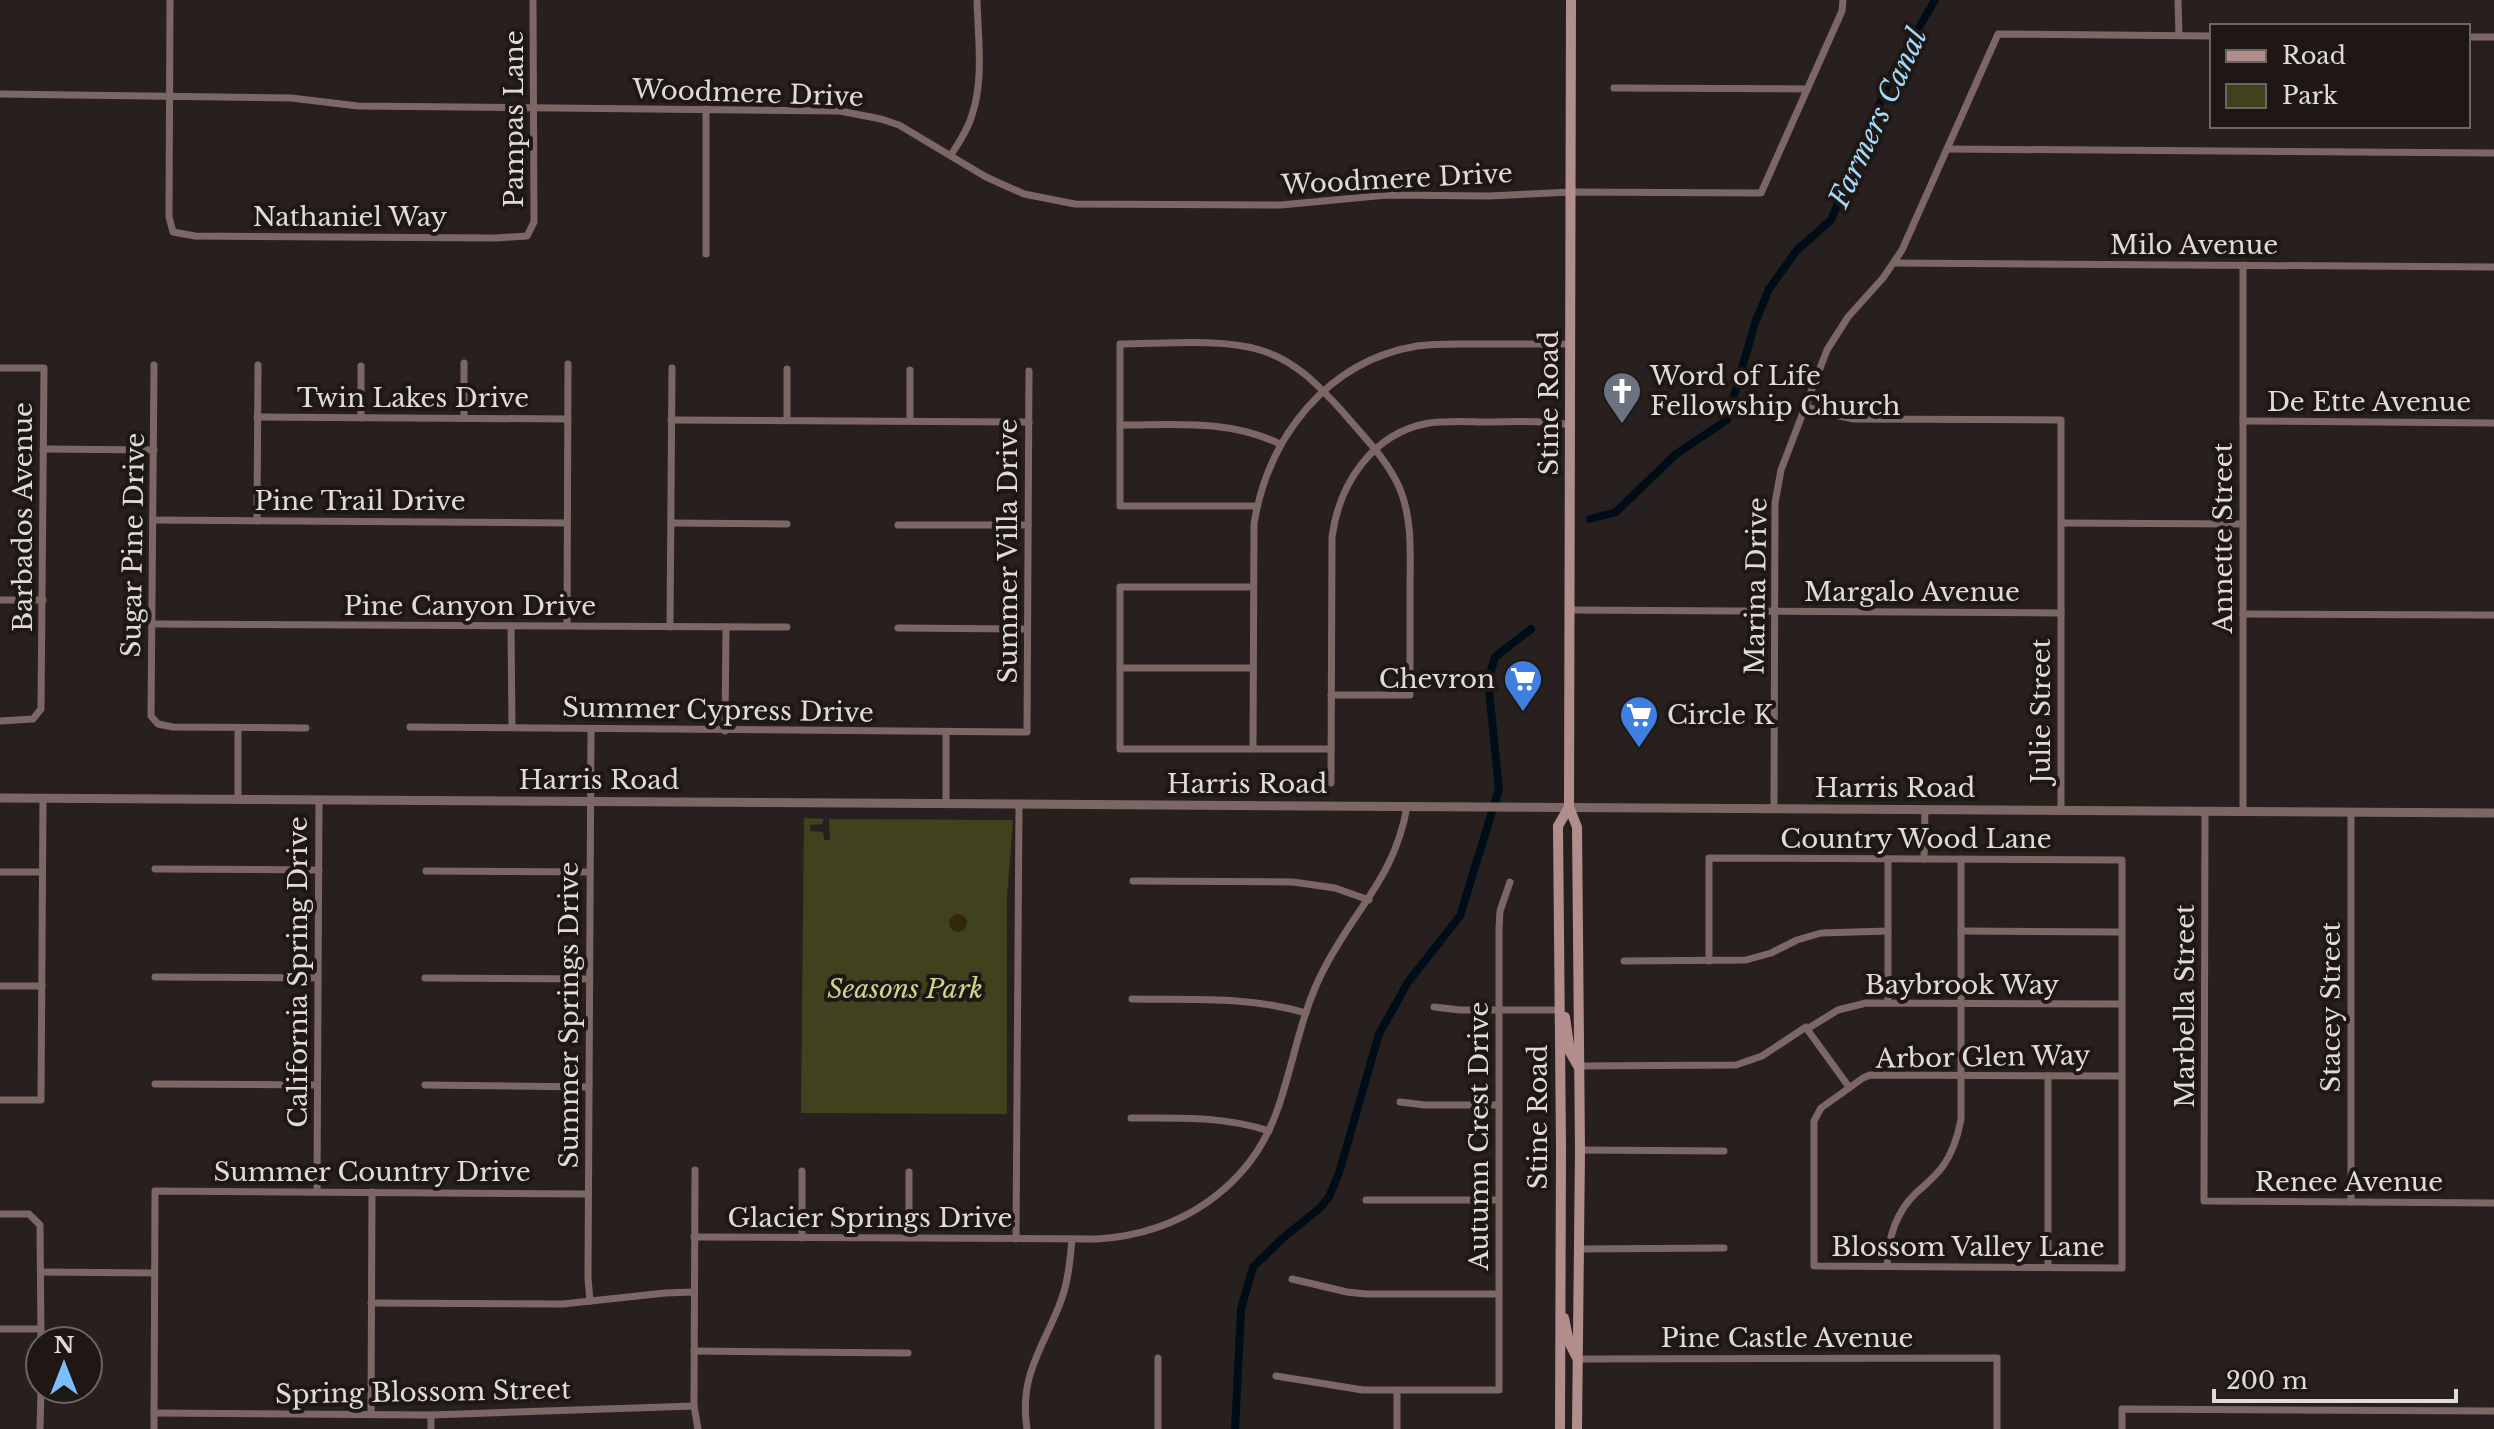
<svg xmlns="http://www.w3.org/2000/svg" width="2494" height="1429" viewBox="0 0 2494 1429" font-family="'Libre Baskerville',serif">
<style>
.green{fill:#40421e}
.sand{fill:#312907}
.lines{fill:none;stroke-linecap:round;stroke-linejoin:round}
.canal{stroke:#000d18;stroke-width:8}
.minor{stroke:#7d6765;stroke-width:7}
.tertiary{stroke:#7d6765;stroke-width:9}
.secondary{stroke:#b18e8b;stroke-width:10}
.labels{text-anchor:middle;dominant-baseline:central;stroke-width:8;stroke-linejoin:round;paint-order:stroke}
.street-label{font-size:26px;fill:#e0dbd9;stroke:#1e1714}
.poi-label{font-size:26px;fill:#e0dbd9;stroke:#1e1714;text-anchor:start}
.park-label{font-size:26px;font-style:italic;fill:#ced48c;stroke:#1e1714}
.water-label{font-size:28px;font-style:italic;fill:#a0dafa;stroke:#1e1714}
</style>
<rect width="100%" height="100%" fill="#28201e"/>
<path class="green" d="M 804,818 L 824,819 L 822,824 L 810,825 L 810,831 L 823,832 L 824,840 L 830,840 L 829,819 L 1013,820 L 1007,897 L 1007,1114 L 801,1113 Z"/>
<circle class="sand" cx="958" cy="923" r="9"/>
<g class="lines">
<g class="canal">
<path d="M 1590,519 L 1616,512 L 1676,454 L 1727,420 L 1755,323 L 1769,289 L 1797,250 L 1831,220 L 1893,72 L 1935,0"/>
<path d="M 1235,1429 L 1241,1309 L 1253,1267 L 1283,1238 L 1321,1207 L 1329,1197 L 1339,1173 L 1379,1034 L 1408,982 L 1460,916 L 1499,789 L 1488,680 L 1495,657 L 1531,629"/>
</g>
<g class="minor">
<path d="M 170,0 L 169,217 L 173,232 L 195,236 L 495,238 L 527,236 L 534,222 L 533,0"/>
<path d="M 2178,0 L 2179,35"/>
<path d="M 2468,37 L 2494,37"/>
<path d="M 1614,88 L 1807,89"/>
<path d="M 0,94 L 291,98 L 358,106 L 840,111 L 881,119 L 899,125 L 986,177 L 1024,194 L 1075,204 L 1281,205 L 1387,195 L 1489,196 L 1571,192 L 1761,193 L 1842,11 L 1843,0"/>
<path d="M 1947,149 L 2494,153"/>
<path d="M 951,155 C 959,142 968,130 972,115 C 984,80 978,37 977,0"/>
<path d="M 706,254 L 706,109"/>
<path d="M 1894,263 L 2494,267"/>
<path d="M 154,365 L 151,716 L 158,724 L 173,727 L 306,728"/>
<path d="M 0,368 L 44,368 L 41,709 L 33,719 L 0,721"/>
<path d="M 1805,406 L 1824,413 L 1854,419 L 2061,420 L 2061,810"/>
<path d="M 257,417 L 568,419"/>
<path d="M 361,418 L 361,366"/>
<path d="M 464,418 L 464,363"/>
<path d="M 671,420 L 1029,422"/>
<path d="M 787,420 L 787,369"/>
<path d="M 910,421 L 910,370"/>
<path d="M 2243,421 L 2494,423"/>
<path d="M 1120,425 C 1175,425 1229,419 1280,444"/>
<path d="M 43,449 L 154,450"/>
<path d="M 1257,506 L 1120,506 L 1120,344 C 1162,344 1220,338 1260,350 C 1295,360 1318,385 1342,411 C 1363,436 1387,459 1400,489 C 1413,521 1410,557 1410,591 C 1410,626 1410,661 1410,695 L 1331,695"/>
<path d="M 153,520 L 567,523"/>
<path d="M 257,521 L 258,365"/>
<path d="M 671,523 L 787,524"/>
<path d="M 2061,523 L 2243,524"/>
<path d="M 898,525 L 1028,525"/>
<path d="M 1253,587 L 1120,587 L 1120,749 L 1331,749"/>
<path d="M 0,600 L 43,600"/>
<path d="M 1571,610 L 2061,613"/>
<path d="M 2243,614 L 2494,615"/>
<path d="M 153,624 L 787,627"/>
<path d="M 511,626 L 512,727"/>
<path d="M 567,626 L 568,364"/>
<path d="M 670,627 L 672,368"/>
<path d="M 898,628 L 1027,629"/>
<path d="M 1120,668 L 1253,668"/>
<path d="M 410,727 L 1027,732 L 1029,371"/>
<path d="M 725,731 L 726,627"/>
<path d="M 1253,749 L 1254,524 C 1268,437 1327,361 1417,346 C 1437,343 1458,344 1479,344 C 1509,344 1540,344 1571,344"/>
<path d="M 1331,783 L 1332,537 C 1339,484 1372,433 1429,423 C 1449,420 1470,422 1491,422 C 1518,421 1544,421 1571,425"/>
<path d="M 238,800 L 238,728"/>
<path d="M 946,804 L 946,732"/>
<path d="M 1774,809 L 1775,503 L 1781,470 L 1827,350 L 1848,317 L 1883,278 L 1902,250 L 1998,34 L 2212,36"/>
<path d="M 2205,811 L 2204,1201 L 2494,1203"/>
<path d="M 2243,811 L 2243,265"/>
<path d="M 1924,859 L 1925,810"/>
<path d="M 155,869 L 319,870"/>
<path d="M 426,871 L 590,872"/>
<path d="M 0,872 L 42,872"/>
<path d="M 1133,881 L 1293,882 L 1335,888 L 1369,900"/>
<path d="M 1961,931 L 2122,932"/>
<path d="M 1624,961 L 1746,960 L 1771,953 L 1797,940 L 1821,933 L 1888,931"/>
<path d="M 1709,961 L 1709,858 L 2122,860 L 2122,1268 L 1814,1266 L 1814,1121 L 1821,1108 L 1863,1078 L 1870,1075 L 2122,1076"/>
<path d="M 155,977 L 318,978"/>
<path d="M 425,978 L 589,979"/>
<path d="M 0,986 L 42,986"/>
<path d="M 1132,999 C 1191,1000 1249,996 1306,1013"/>
<path d="M 1888,1003 L 1888,859"/>
<path d="M 1434,1007 L 1460,1010 L 1559,1010"/>
<path d="M 1807,1029 L 1849,1087"/>
<path d="M 1578,1066 L 1736,1065 L 1762,1056 L 1806,1027 L 1807,1029 L 1838,1010 L 1866,1003 L 2122,1004"/>
<path d="M 155,1084 L 317,1085"/>
<path d="M 425,1085 L 589,1087"/>
<path d="M 0,1100 L 41,1100 L 43,799"/>
<path d="M 1400,1102 L 1425,1105 L 1499,1105"/>
<path d="M 1131,1118 C 1178,1118 1224,1116 1269,1131"/>
<path d="M 1580,1150 L 1724,1151"/>
<path d="M 695,1170 L 694,1406 L 698,1429"/>
<path d="M 317,1192 L 319,800"/>
<path d="M 1366,1200 L 1499,1200"/>
<path d="M 2351,1202 L 2351,812"/>
<path d="M 0,1214 L 29,1214 L 40,1225 L 41,1341"/>
<path d="M 694,1237 L 1097,1239 C 1179,1234 1251,1188 1278,1108 C 1294,1062 1301,1012 1324,969 C 1355,908 1394,879 1407,807"/>
<path d="M 802,1238 L 802,1171"/>
<path d="M 909,1238 L 909,1172"/>
<path d="M 1016,1239 L 1019,804"/>
<path d="M 1579,1249 L 1724,1248"/>
<path d="M 1887,1266 C 1888,1238 1896,1212 1916,1193 C 1926,1184 1936,1176 1943,1166 C 1953,1152 1958,1136 1961,1119 L 1961,859"/>
<path d="M 2048,1267 L 2048,1076"/>
<path d="M 41,1272 L 154,1273"/>
<path d="M 1292,1279 L 1347,1292 L 1366,1294 L 1499,1294"/>
<path d="M 590,1301 L 588,1278 L 591,730"/>
<path d="M 371,1303 L 563,1304 L 665,1293 L 694,1292"/>
<path d="M 0,1329 L 41,1329"/>
<path d="M 694,1351 L 908,1353"/>
<path d="M 1578,1359 L 1997,1358 L 1997,1429"/>
<path d="M 1276,1376 L 1363,1390 L 1499,1390 L 1499,929 L 1500,911 L 1510,882"/>
<path d="M 1397,1390 L 1397,1429"/>
<path d="M 154,1413 L 431,1415 L 694,1406"/>
<path d="M 371,1414 L 372,1192"/>
<path d="M 40,1429 L 41,1389"/>
<path d="M 154,1429 L 155,1191 L 588,1194"/>
<path d="M 431,1429 L 431,1415"/>
<path d="M 1027,1429 C 1019,1377 1041,1351 1059,1306 C 1068,1284 1070,1262 1072,1239"/>
<path d="M 1158,1429 L 1158,1358"/>
<path d="M 2122,1429 L 2122,1409 L 2494,1411"/>
</g>
<path class="tertiary" d="M 0,798 L 2494,813"/>
<g class="secondary">
<path d="M 1571,0 L 1569,807 L 1577,827 L 1580,1150 L 1577,1429"/>
<path d="M 1565,1017 L 1570,1052 L 1578,1066"/>
<path d="M 1564,1318 L 1569,1342 L 1576,1356"/>
<path d="M 1560,1429 L 1561,1148 L 1558,826 L 1569,807"/>
</g>
</g>
<defs>
<symbol id="church-pin" viewBox="-11 -11 22 30"><path d="M0 17L-7.5 6A9.5 9.5 0 1 1 7.5 6Z" fill="#6b7280" stroke="#1e1714"/><path d="M-1.2-6h2.4v3.5h3.3v2.4h-3.3V6h-2.4V-.1h-3.3v-2.4h3.3Z" fill="#fff"/></symbol>
<symbol id="supermarket-pin" viewBox="-11 -11 22 30"><path d="M0 17L-7.5 6A9.5 9.5 0 1 1 7.5 6Z" fill="#3f7fe0" stroke="#1e1714"/><path d="M-6-5.5h2.5l.6 2H6L4.5 2H-2.5L-4.4-4H-6ZM-1.5 3.2a1.3 1.3 0 1 0 .1 0ZM3 3.2a1.3 1.3 0 1 0 .1 0Z" fill="#fff"/></symbol>
</defs>
<g fill-rule="evenodd">
<use href="#church-pin" x="1600" y="369" width="44" height="60"/>
<use href="#supermarket-pin" x="1501" y="657" width="44" height="60"/>
<use href="#supermarket-pin" x="1617" y="693" width="44" height="60"/>
</g>
<g class="labels">
<g class="street-label">
<text transform="translate(748 93) rotate(2)">Woodmere Drive</text>
<text transform="translate(514 119) rotate(-90)">Pampas Lane</text>
<text transform="translate(1397 179) rotate(-3)">Woodmere Drive</text>
<text x="350" y="217">Nathaniel Way</text>
<text x="2194" y="245">Milo Avenue</text>
<text x="413" y="398">Twin Lakes Drive</text>
<text x="2369" y="402">De Ette Avenue</text>
<text transform="translate(1549 403) rotate(-90)">Stine Road</text>
<text x="360" y="501">Pine Trail Drive</text>
<text transform="translate(23 517) rotate(-90)">Barbados Avenue</text>
<text transform="translate(2223 538) rotate(-90)">Annette Street</text>
<text transform="translate(133 545) rotate(-89)">Sugar Pine Drive</text>
<text transform="translate(1008 551) rotate(-90)">Summer Villa Drive</text>
<text transform="translate(1756 586) rotate(-89)">Marina Drive</text>
<text x="1912" y="592">Margalo Avenue</text>
<text x="470" y="606">Pine Canyon Drive</text>
<text transform="translate(718 710) rotate(1)">Summer Cypress Drive</text>
<text transform="translate(2041 711) rotate(-90)">Julie Street</text>
<text x="599" y="780">Harris Road</text>
<text x="1247" y="784">Harris Road</text>
<text x="1895" y="788">Harris Road</text>
<text x="1916" y="839">Country Wood Lane</text>
<text transform="translate(298 972) rotate(-90)">California Spring Drive</text>
<text x="1962" y="985">Baybrook Way</text>
<text transform="translate(2185 1006) rotate(-90)">Marbella Street</text>
<text transform="translate(2331 1007) rotate(-90)">Stacey Street</text>
<text transform="translate(569 1015) rotate(-90)">Summer Springs Drive</text>
<text transform="translate(1983 1057) rotate(-1)">Arbor Glen Way</text>
<text transform="translate(1538 1117) rotate(-90)">Stine Road</text>
<text transform="translate(1479 1136) rotate(-90)">Autumn Crest Drive</text>
<text x="372" y="1172">Summer Country Drive</text>
<text x="2349" y="1182">Renee Avenue</text>
<text x="870" y="1218">Glacier Springs Drive</text>
<text x="1968" y="1247">Blossom Valley Lane</text>
<text x="1787" y="1338">Pine Castle Avenue</text>
<text transform="translate(423 1392) rotate(-1)">Spring Blossom Street</text>
</g>
<g class="poi-label">
<text x="1650" y="376">Word of Life<tspan x="1650" dy="30">Fellowship Church</tspan></text>
<text x="1495" y="679" text-anchor="end">Chevron</text>
<text x="1667" y="715">Circle K</text>
</g>
<g class="park-label">
<text x="905" y="989">Seasons Park</text>
</g>
<g class="water-label">
<text transform="translate(1878 118) rotate(-65)">Farmers Canal</text>
</g>
</g>
<rect x="2210" y="24" width="260" height="104" fill="#1e1714" stroke="#6c6563" stroke-width="2"/>
<rect x="2226" y="50" width="40" height="12" fill="#b18e8b" stroke="#6c6563" stroke-width="2"/>
<text x="2282" y="64" font-size="24" fill="#e0dbd9">Road</text>
<rect x="2226" y="84" width="40" height="24" fill="#40421e" stroke="#6c6563" stroke-width="2"/>
<text x="2282" y="104" font-size="24" fill="#e0dbd9">Park</text>
<g transform="translate(64 1365)"><circle r="38" fill="#1e1714" stroke="#6c6563" stroke-width="2"/>
<path d="M0-6L14 30L0 20L-14 30Z" fill="#7cbef9"/>
<text y="-12" font-size="22" font-weight="bold" text-anchor="middle" fill="#e0dbd9">N</text>
</g>
<path d="M2214 1389v12h242v-12" fill="none" stroke="#e0dbd9" stroke-width="4"/>
<text x="2226" y="1389" font-size="24" fill="#e0dbd9" stroke="#1e1714" stroke-width="6" paint-order="stroke">200 m</text>
</svg>
